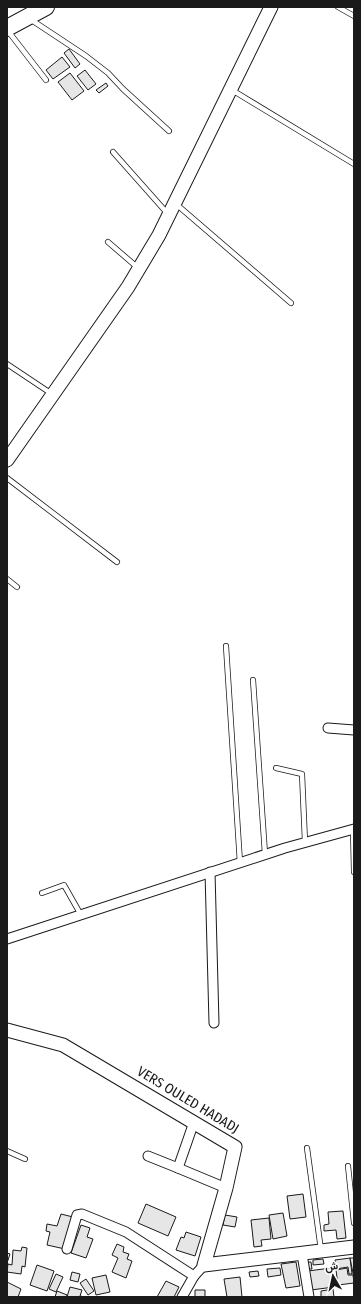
<svg xmlns="http://www.w3.org/2000/svg" width="361" height="1304" viewBox="0 0 361 1304" font-family="'Fira Sans Condensed',Vazirmatn,sans-serif">
<style>
.building{fill:#e6e6e6;stroke:#1a1a1a}
.lines{fill:none;stroke-linecap:round;stroke-linejoin:round}
.lane-casing{stroke:#1a1a1a;stroke-width:6}
.street-casing{stroke:#1a1a1a;stroke-width:11}
.secondary-casing{stroke:#1a1a1a;stroke-width:15}
.highway-casing{stroke:#1a1a1a;stroke-width:18}
.lane{stroke:#fff;stroke-width:4.5}
.street{stroke:#fff;stroke-width:9}
.secondary{stroke:#fff;stroke-width:13}
.highway{stroke:#fff;stroke-width:16}
.labels{text-anchor:middle;dominant-baseline:central;stroke-width:3;stroke-linejoin:round;paint-order:stroke}
.street-label{font-size:14px;fill:#1a1a1a;stroke:#fff}
</style>
<rect width="100%" height="100%" fill="#fff"/>
<g class="building">
<path d="M 69,49 L 80,64 L 75,68 L 64,53 Z"/>
<path d="M 62,57 L 70,67 L 53,79 L 46,70 Z"/>
<path d="M 85,70 L 96,84 L 88,90 L 77,76 Z"/>
<path d="M 70,73 L 84,91 L 72,100 L 58,82 Z"/>
<path d="M 106,83 L 108,86 L 99,93 L 96,90 Z"/>
<path d="M 303,1194 L 306,1217 L 290,1219 L 287,1196 Z"/>
<path d="M 146,1204 L 176,1217 L 168,1236 L 138,1223 Z"/>
<path d="M 343,1211 L 346,1238 L 337,1239 L 336,1230 L 324,1231 L 324,1225 L 329,1224 L 328,1212 Z"/>
<path d="M 283,1213 L 287,1236 L 273,1239 L 269,1215 Z"/>
<path d="M 61,1214 L 73,1217 L 65,1249 L 47,1245 L 50,1232 L 46,1231 L 47,1224 L 57,1226 Z"/>
<path d="M 225,1215 L 237,1217 L 235,1227 L 223,1225 Z"/>
<path d="M 269,1218 L 271,1239 L 261,1240 L 262,1246 L 254,1247 L 251,1220 Z"/>
<path d="M 81,1225 L 90,1228 L 87,1237 L 93,1239 L 86,1258 L 71,1253 Z"/>
<path d="M 186,1232 L 201,1237 L 195,1256 L 176,1250 L 181,1237 L 184,1238 Z"/>
<path d="M 117,1244 L 124,1247 L 123,1252 L 129,1254 L 127,1259 L 132,1261 L 126,1278 L 112,1272 L 118,1258 L 112,1255 Z"/>
<path d="M 22,1247 L 27,1248 L 25,1267 L 22,1266 L 21,1274 L 7,1272 L 8,1264 L 12,1265 L 13,1250 L 21,1251 Z"/>
<path d="M 7,1253 L 10,1254 L 7,1263 Z"/>
<path d="M 350,1258 L 352,1274 L 349,1274 L 348,1267 L 336,1269 L 335,1260 Z"/>
<path d="M 350,1258 L 354,1258 L 354,1278 Z"/>
<path d="M 323,1259 L 324,1264 L 313,1265 L 313,1260 Z"/>
<path d="M 296,1262 L 300,1286 L 286,1288 L 281,1264 Z"/>
<path d="M 308,1262 L 311,1262 L 312,1269 L 309,1269 Z"/>
<path d="M 37,1265 L 54,1271 L 47,1291 L 30,1285 Z"/>
<path d="M 280,1268 L 281,1275 L 268,1277 L 267,1269 Z"/>
<path d="M 331,1268 L 334,1287 L 311,1290 L 308,1271 Z"/>
<path d="M 347,1268 L 348,1275 L 353,1275 L 354,1283 L 338,1285 L 336,1270 Z"/>
<path d="M 258,1271 L 259,1276 L 250,1277 L 249,1272 Z"/>
<path d="M 72,1272 L 80,1274 L 78,1282 L 70,1280 Z"/>
<path d="M 56,1274 L 63,1277 L 56,1292 L 49,1289 Z"/>
<path d="M 106,1275 L 110,1292 L 96,1295 L 92,1278 Z"/>
<path d="M 240,1277 L 242,1297 L 227,1297 L 224,1279 Z"/>
<path d="M 86,1279 L 94,1291 L 88,1295 L 80,1283 Z"/>
<path d="M 166,1281 L 179,1287 L 174,1297 L 157,1297 Z"/>
<path d="M 7,1282 L 21,1289 L 18,1297 L 7,1297 Z"/>
<path d="M 70,1287 L 82,1290 L 80,1296 L 85,1297 L 67,1297 Z"/>
<path d="M 333,1289 L 334,1297 L 321,1297 L 321,1291 Z"/>
<path d="M 195,1290 L 205,1290 L 205,1297 L 189,1297 L 195,1297 Z"/>
<path d="M 57,1291 L 67,1295 L 66,1297 L 55,1297 Z"/>
</g>
<g class="lines">
<defs>
<g id="lane">
<path d="M 338,7 L 354,16"/>
<path d="M 30,19 L 86,56 L 108,73 L 123,89 L 169,131"/>
<path d="M 8,31 L 46,80"/>
<path d="M 232,90 L 354,164"/>
<path d="M 113,152 L 168,214"/>
<path d="M 176,204 L 291,303"/>
<path d="M 108,242 L 137,267"/>
<path d="M 7,364 L 52,394"/>
<path d="M 7,478 L 117,562"/>
<path d="M 7,579 L 17,587"/>
<path d="M 226,646 L 240,863"/>
<path d="M 253,680 L 265,854"/>
<path d="M 276,768 L 302,774 L 305,842"/>
<path d="M 353,830 L 354,872"/>
<path d="M 42,893 L 64,885 L 81,915"/>
<path d="M 307,1148 L 321,1250"/>
<path d="M 7,1151 L 25,1159"/>
<path d="M 348,1166 L 354,1223"/>
</g>
<g id="street">
<path d="M 328,728 L 354,730"/>
<path d="M 210,872 L 214,1023"/>
<path d="M 7,939 L 285,848 L 354,829"/>
<path d="M 194,1122 L 178,1168 L 226,1188"/>
<path d="M 148,1156 L 178,1168"/>
<path d="M 67,1249 L 77,1215 L 82,1214 L 126,1232 L 194,1276"/>
<path d="M 302,1254 L 309,1297"/>
<path d="M 182,1297 L 194,1276 L 204,1265"/>
</g>
<g id="secondary">
<path d="M 7,460 L 128,287 L 159,235 L 271,7"/>
<path d="M 7,1030 L 63,1045 L 235,1147 L 226,1188 L 204,1265 L 354,1247"/>
</g>
<path id="highway" d="M 7,28 L 46,7"/>
</defs>
<use href="#lane" class="lane-casing"/>
<use href="#street" class="street-casing"/>
<use href="#secondary" class="secondary-casing"/>
<use href="#highway" class="highway-casing"/>
<use href="#lane" class="lane"/>
<use href="#street" class="street"/>
<use href="#secondary" class="secondary"/>
<use href="#highway" class="highway"/>
</g>
<g class="labels">
<g class="street-label">
<text transform="translate(188 1100) rotate(31)">VERS OULED HADADJ</text>
</g>
</g>
<rect width="361" height="1304" fill="none" stroke="#1a1a1a" stroke-width="16"/>
<g transform="translate(333 1276) rotate(351)" stroke="#ffffff" stroke-width="3" paint-order="stroke">
<path d="M0-3L7 15L0 10L-7 15Z" fill="#1a1a1a"/>
<text y="-6" font-size="11" font-weight="bold" text-anchor="middle" fill="#1a1a1a">ش</text>
</g>
</svg>
